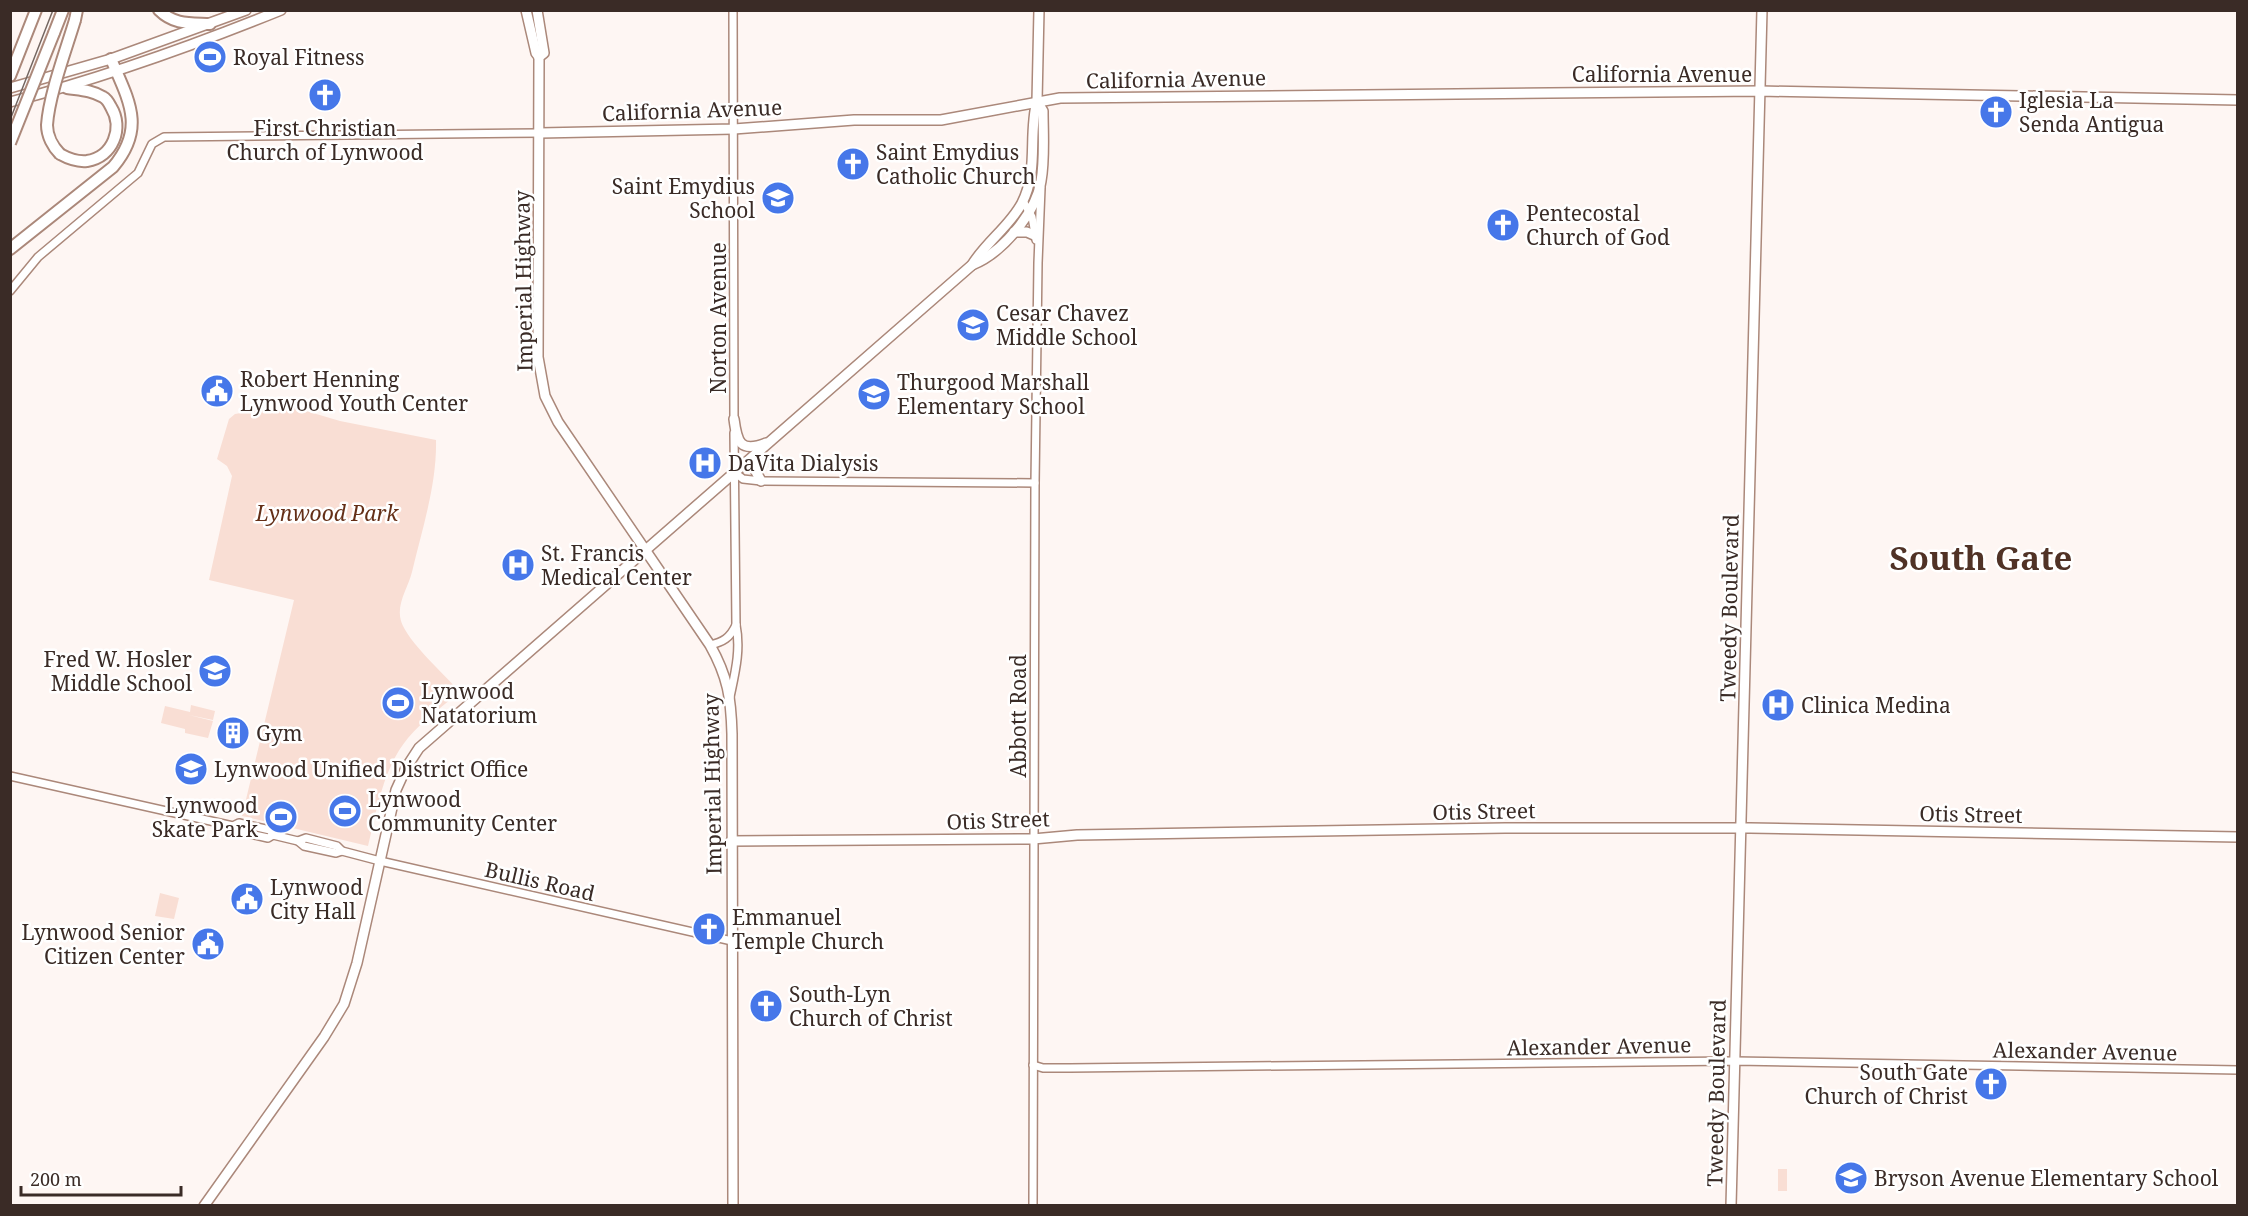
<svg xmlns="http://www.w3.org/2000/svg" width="2248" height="1216" viewBox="0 0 2248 1216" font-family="'Noto Serif',serif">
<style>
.green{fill:#f9ded4}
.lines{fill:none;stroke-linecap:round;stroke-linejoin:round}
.minor-casing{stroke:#ab887a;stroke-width:10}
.major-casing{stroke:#ab887a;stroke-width:12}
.highway-casing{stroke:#ab887a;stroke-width:14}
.minor{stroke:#fff;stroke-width:7}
.major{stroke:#fff;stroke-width:9}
.highway{stroke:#fff;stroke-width:10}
.tram{stroke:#746762;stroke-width:1.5}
.highway-bridge-casing{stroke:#ab887a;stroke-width:14;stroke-linecap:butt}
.highway-bridge{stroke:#fff;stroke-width:10}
.labels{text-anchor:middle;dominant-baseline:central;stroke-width:5;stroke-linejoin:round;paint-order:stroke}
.poi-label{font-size:21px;fill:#3a2b26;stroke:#fff;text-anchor:start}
.street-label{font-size:21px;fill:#3a2b26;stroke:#fff}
.park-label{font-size:21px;font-style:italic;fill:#642f17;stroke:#fff}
.town-label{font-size:33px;font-weight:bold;fill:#503226;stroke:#fff}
</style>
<rect width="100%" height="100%" fill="#fef6f3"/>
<g class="green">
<path d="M 271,408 L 296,408 L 340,421 L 436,440 C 437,485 422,529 412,572 C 408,588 396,604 401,621 C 407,641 445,675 460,692 C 443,706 423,720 408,738 C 383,768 377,809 368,846 L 242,816 L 294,600 L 209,580 L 232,476 L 227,466 L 217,459 L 229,419 L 235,414 Z"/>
<path d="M 191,705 L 215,711 L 213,720 L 189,715 L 213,721 L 208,738 L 185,733 L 185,729 L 161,723 L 165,706 L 190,712 Z"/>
<path d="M 160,893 L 179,898 L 174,919 L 155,916 Z"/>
<rect x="1778" y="1169" width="9" height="22"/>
</g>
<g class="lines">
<defs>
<g id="minor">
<path d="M 733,10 L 734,422"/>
<path d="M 1023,201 L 1032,217 L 1036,240"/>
<path d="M 10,291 L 38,257 L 138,173 L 152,144 L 164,137 L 540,133"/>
<path d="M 734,472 L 743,479 L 761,481 L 1035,483"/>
<path d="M 710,645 C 723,642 730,638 736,625"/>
<path d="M 730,697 C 735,673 741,650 736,625 L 734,433"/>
<path d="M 10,776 L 233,826 L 239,823 L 270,830 L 273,835"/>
<path d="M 233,826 L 237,831 L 268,838 L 273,835 L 298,841 L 304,846 L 336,853 L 342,851"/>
<path d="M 298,841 L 306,838 L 337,846 L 342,851 L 380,861 L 732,941"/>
<path d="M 1033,1065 L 1043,1068 L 1070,1068 L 1735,1061 L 2238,1070"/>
<path d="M 1033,1206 L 1035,483 L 1038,263 L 1041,188"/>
</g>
<g id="major">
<path d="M 526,10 L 536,53 L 539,57"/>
<path d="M 537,10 L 544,53 L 539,57 L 538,357 L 545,396 L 558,422 L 710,645 C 728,677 731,698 732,734 L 733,1206"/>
<path d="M 10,88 L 111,59 L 246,10"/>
<path d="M 10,102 C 103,78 192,46 281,10"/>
<path d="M 540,133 L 734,129 L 854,120 L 941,120 L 1060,98 L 1760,91 L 2238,100"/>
<path d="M 1014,232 L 1027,232 L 1036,236"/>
<path d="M 972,265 C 1002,253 1036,213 1041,181 C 1045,159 1043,133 1043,111 L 1037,101"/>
<path d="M 734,419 C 737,442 740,453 766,443"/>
<path d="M 757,453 L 754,468 L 761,481"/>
<path d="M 731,841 L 1033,839 L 1077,835 L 1505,828 L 1750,828 L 2238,837"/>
<path d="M 204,1206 L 324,1037 L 344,1004 L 357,963 L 396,790 L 406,768 L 419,748 L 972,265 C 986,242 1010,226 1022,203 C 1039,170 1028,135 1037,101 L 1039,10"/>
<path d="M 1731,1206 L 1762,10"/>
</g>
<g id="highway">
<path d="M 159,10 C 174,25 190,23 210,24"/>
<path d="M 75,20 L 77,10"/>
<path d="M 54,33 L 63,10"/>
<path d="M 10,76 L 36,10"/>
<path d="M 60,154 C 69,159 77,162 87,161 C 113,157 124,128 111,107 C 109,103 107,99 103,97 C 91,90 80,90 67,88"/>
<path d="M 10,249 L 113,167 C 146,128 129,101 111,59"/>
</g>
</defs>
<use href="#minor" class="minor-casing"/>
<use href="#major" class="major-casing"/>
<use href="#highway" class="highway-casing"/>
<use href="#minor" class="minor"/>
<use href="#major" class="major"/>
<use href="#highway" class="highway"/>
<path class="tram" d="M 10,120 L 53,10"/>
<defs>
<g id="highway-bridge">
<path d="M 10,143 L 54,33"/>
<path d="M 60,154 C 53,147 47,136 47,125 C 49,95 66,50 75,20"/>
</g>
</defs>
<use href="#highway-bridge" class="highway-bridge-casing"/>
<use href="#highway-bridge" class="highway-bridge"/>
</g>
<defs>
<symbol id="stadium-disc" viewBox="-11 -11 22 22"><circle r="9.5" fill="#4677e9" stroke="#fff"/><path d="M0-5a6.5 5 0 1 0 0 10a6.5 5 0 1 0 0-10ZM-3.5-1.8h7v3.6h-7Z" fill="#fff"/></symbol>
<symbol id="church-disc" viewBox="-11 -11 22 22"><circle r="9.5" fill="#4677e9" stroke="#fff"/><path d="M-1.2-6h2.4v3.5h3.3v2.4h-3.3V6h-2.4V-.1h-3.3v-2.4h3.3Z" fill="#fff"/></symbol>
<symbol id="school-disc" viewBox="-11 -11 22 22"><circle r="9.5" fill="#4677e9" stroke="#fff"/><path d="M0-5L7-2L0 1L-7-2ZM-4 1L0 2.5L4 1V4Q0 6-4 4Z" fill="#fff"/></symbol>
<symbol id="civic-disc" viewBox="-11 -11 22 22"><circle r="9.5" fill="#4677e9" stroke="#fff"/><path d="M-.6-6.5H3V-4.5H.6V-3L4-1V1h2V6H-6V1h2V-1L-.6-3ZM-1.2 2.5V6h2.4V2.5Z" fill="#fff"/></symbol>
<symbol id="hospital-disc" viewBox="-11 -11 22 22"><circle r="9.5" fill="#4677e9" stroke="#fff"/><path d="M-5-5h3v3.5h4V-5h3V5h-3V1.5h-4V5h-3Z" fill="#fff"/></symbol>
<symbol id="building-disc" viewBox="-11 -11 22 22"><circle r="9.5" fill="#4677e9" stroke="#fff"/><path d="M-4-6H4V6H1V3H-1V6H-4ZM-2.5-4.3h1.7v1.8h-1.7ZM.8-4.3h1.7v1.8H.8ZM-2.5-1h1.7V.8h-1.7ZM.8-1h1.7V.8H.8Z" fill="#fff"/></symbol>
</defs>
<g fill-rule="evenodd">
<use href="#stadium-disc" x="191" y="38" width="38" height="38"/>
<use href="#church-disc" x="306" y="76" width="38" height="38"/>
<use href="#church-disc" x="1977" y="93" width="38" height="38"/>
<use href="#church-disc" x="834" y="145" width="38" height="38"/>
<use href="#school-disc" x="759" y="179" width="38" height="38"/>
<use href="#church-disc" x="1484" y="206" width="38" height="38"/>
<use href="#school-disc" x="954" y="306" width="38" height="38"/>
<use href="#civic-disc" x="198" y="372" width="38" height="38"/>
<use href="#school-disc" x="855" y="375" width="38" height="38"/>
<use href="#hospital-disc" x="686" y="444" width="38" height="38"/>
<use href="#hospital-disc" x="499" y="546" width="38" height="38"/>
<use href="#school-disc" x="196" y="652" width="38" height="38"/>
<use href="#stadium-disc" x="379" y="684" width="38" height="38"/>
<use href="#hospital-disc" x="1759" y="686" width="38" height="38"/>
<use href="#building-disc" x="214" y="714" width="38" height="38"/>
<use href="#school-disc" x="172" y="750" width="38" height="38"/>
<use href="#stadium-disc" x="326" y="792" width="38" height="38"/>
<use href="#stadium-disc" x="262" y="798" width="38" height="38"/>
<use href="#civic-disc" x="228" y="880" width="38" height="38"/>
<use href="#church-disc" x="690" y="910" width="38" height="38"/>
<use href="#civic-disc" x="189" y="925" width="38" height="38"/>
<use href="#church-disc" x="747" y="987" width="38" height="38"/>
<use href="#church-disc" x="1972" y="1065" width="38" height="38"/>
<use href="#school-disc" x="1832" y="1159" width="38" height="38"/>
</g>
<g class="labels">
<g class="poi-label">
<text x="233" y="57">Royal Fitness</text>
<text x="2019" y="100">Iglesia La<tspan x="2019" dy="24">Senda Antigua</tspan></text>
<text x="325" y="128" text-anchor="middle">First Christian<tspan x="325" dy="24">Church of Lynwood</tspan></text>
<text x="876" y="152">Saint Emydius<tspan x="876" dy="24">Catholic Church</tspan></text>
<text x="755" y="186" text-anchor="end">Saint Emydius<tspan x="755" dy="24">School</tspan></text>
<text x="1526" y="213">Pentecostal<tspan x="1526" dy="24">Church of God</tspan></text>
<text x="996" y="313">Cesar Chavez<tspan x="996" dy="24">Middle School</tspan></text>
<text x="240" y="379">Robert Henning<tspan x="240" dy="24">Lynwood Youth Center</tspan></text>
<text x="897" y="382">Thurgood Marshall<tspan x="897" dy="24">Elementary School</tspan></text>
<text x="728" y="463">DaVita Dialysis</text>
<text x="541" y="553">St. Francis<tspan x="541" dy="24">Medical Center</tspan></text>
<text x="192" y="659" text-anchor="end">Fred W. Hosler<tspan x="192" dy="24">Middle School</tspan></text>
<text x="421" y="691">Lynwood<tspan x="421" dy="24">Natatorium</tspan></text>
<text x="1801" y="705">Clinica Medina</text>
<text x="256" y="733">Gym</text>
<text x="214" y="769">Lynwood Unified District Office</text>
<text x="368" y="799">Lynwood<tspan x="368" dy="24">Community Center</tspan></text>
<text x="258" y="805" text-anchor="end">Lynwood<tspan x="258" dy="24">Skate Park</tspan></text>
<text x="270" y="887">Lynwood<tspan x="270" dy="24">City Hall</tspan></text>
<text x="732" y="917">Emmanuel<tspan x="732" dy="24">Temple Church</tspan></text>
<text x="185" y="932" text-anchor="end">Lynwood Senior<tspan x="185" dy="24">Citizen Center</tspan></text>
<text x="789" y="994">South-Lyn<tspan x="789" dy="24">Church of Christ</tspan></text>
<text x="1968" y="1072" text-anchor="end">South Gate<tspan x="1968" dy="24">Church of Christ</tspan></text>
<text x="1874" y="1178">Bryson Avenue Elementary School</text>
</g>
<g class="street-label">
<text x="1662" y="74">California Avenue</text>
<text transform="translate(1176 79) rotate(-1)">California Avenue</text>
<text transform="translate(692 110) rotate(-2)">California Avenue</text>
<text transform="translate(523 281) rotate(-91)">Imperial Highway</text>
<text transform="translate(718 318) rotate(-90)">Norton Avenue</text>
<text transform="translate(1729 608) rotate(-89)">Tweedy Boulevard</text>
<text transform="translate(1018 716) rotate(-90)">Abbott Road</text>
<text transform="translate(712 784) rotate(-91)">Imperial Highway</text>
<text transform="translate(1484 811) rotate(-1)">Otis Street</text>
<text transform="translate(1971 814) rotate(1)">Otis Street</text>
<text transform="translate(998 820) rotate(-2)">Otis Street</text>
<text transform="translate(540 881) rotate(13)">Bullis Road</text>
<text transform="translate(1599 1046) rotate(-1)">Alexander Avenue</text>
<text transform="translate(2085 1051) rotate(1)">Alexander Avenue</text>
<text transform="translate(1716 1093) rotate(-89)">Tweedy Boulevard</text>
</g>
<g class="park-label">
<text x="327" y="513">Lynwood Park</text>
</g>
<g class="town-label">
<text x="1981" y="557">South Gate</text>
</g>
</g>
<rect width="2248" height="1216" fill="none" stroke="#3a2b26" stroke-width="24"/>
<path d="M21 1186v9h160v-9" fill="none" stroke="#3a2b26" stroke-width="3"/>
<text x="30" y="1186" font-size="18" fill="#3a2b26" stroke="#ffffff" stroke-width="4.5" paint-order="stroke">200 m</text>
</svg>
